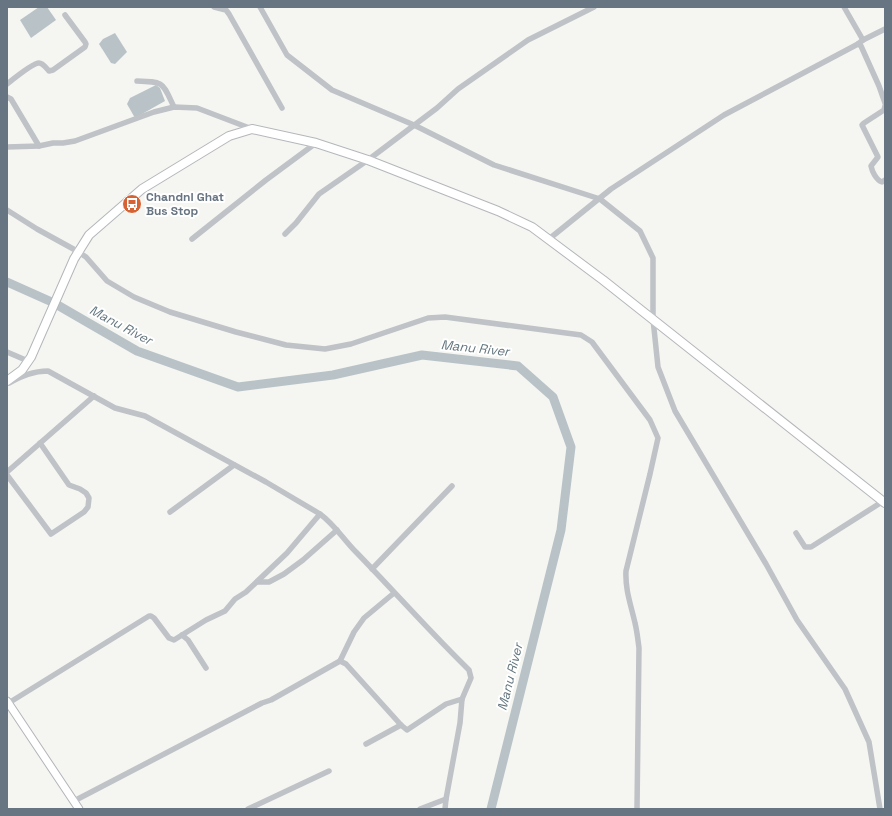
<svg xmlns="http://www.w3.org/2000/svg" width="892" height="816" viewBox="0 0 892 816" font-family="'Space Grotesk',sans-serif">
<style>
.water{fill:#b9c3c7}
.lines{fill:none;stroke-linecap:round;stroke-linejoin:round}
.river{stroke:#b9c3c7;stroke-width:9}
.major-casing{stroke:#b3b6ba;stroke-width:9}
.highway-casing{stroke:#b4b7ba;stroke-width:10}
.minor{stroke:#bfc2c6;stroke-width:5.5}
.major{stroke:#fff;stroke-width:7}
.highway{stroke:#fff;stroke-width:8}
.labels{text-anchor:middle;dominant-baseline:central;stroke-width:4;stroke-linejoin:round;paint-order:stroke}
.poi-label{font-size:12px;font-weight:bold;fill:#677481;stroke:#fff;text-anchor:start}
.water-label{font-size:13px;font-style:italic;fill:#63757e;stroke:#fff}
</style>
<rect width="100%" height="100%" fill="#f5f6f2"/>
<g class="water">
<path d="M 39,7 L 47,7 L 56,20 L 31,38 L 20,20 Z"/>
<path d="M 115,33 L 127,52 L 115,64 L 111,63 L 99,44 L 103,39 Z"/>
<path d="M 156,85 L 160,88 L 165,101 L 135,118 L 127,104 L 130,98 Z"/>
</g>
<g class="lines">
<path class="river" d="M 7,282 L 54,303 L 137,351 L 238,387 L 333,375 L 422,355 L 518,366 L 553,397 L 571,447 L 561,530 L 491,809"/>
<defs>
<path id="major" d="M 7,701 L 79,809"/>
<path id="highway" d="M 7,381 L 22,370 L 31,357 L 74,259 L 89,235 L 142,189 L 229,136 L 252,129 L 316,143 L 368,160 L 498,211 L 532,227 L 603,280 L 885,503"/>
</defs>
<use href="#major" class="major-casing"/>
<use href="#highway" class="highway-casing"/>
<g class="minor">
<path d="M 214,7 L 226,10 L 229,14 L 282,108"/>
<path d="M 260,7 L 287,55 L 332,90 L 414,125 L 494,165 L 600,199 L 640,231 L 653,258 L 653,319 L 658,367 L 675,411 L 766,564 L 797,620 L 845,689 L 869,742 L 880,809"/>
<path d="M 844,7 L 863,40"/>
<path d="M 858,44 L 861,46 L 879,86 L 885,103"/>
<path d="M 137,81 C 165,82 162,82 174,107"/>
<path d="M 7,84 C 12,80 33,63 39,63 C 43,63 46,68 49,71 L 53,70 L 85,47 L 86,44 L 85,42 L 65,15"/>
<path d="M 7,97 L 11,99 L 39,146"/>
<path d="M 885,106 L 884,110 L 864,123 L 862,125 L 878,157 L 871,166 C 872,171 876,180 882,182 L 885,180"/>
<path d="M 7,147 L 39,146 L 53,143 L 63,143 L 75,141 L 154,112 L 174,107 L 197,108 L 252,129"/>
<path d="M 7,210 L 37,229 L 77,251 L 86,257 L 107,281 L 134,297 L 170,312 L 236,332 L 286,345 L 325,349 L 351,344 L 428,318 L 445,317 L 581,335 L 592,342 L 650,420 L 658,438 L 650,474 L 626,571 C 625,590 631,605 635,623 C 637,631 638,640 639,648 L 637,809"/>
<path d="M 285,234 L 296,223 L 319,194 L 368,160 L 437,108 L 458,89 L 528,40 L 594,7"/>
<path d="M 192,239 L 266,180 L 316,143"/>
<path d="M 549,239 L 611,189 L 724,115 L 858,44 L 863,40 L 885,29"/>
<path d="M 7,352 L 28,361"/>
<path d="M 9,383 C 22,376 33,371 48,371 L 115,408 L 145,416 L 266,482 L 320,514 C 334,524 344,540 356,552 C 394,591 430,632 469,670 L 471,678 L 462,699 L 460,723 L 446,799 L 420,809"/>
<path d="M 7,472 L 94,396"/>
<path d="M 7,475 L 51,534 L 84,512 L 88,507 L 89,498 L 86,493 L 80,489 L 69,485 L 40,443"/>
<path d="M 170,512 L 234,465"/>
<path d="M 796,533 L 805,547 L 811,547 L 885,500"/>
<path d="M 372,569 L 452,486"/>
<path d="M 257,582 L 269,582 L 284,574 L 303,560 L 337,530"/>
<path d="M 182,635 L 188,640 L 206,668"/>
<path d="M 340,661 L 354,632 L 364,618 L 394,593"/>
<path d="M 7,704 L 149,616 L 151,616 L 154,618 L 169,638 L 174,640 L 206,620 L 225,611 L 235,599 L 246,592 L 287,553 L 320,514"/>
<path d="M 366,744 L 401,725"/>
<path d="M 74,801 L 262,703 L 271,700 L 340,661 L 346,664 L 401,725 L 407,730 L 446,704 L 462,699"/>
<path d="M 248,809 L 329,771"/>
<path d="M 445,809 L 446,799"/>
</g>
<use href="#major" class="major"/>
<use href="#highway" class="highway"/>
</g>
<defs>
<symbol id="bus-disc" viewBox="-11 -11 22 22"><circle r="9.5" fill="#d56333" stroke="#fff"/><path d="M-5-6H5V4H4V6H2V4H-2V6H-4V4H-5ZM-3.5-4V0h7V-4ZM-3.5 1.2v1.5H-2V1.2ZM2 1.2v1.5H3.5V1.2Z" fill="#fff"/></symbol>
</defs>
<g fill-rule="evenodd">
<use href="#bus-disc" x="121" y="193" width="22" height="22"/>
</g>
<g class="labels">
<g class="poi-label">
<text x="146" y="197">Chandni Ghat<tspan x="146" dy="14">Bus Stop</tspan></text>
</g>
<g class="water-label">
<text transform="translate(121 325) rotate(28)">Manu River</text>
<text transform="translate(475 348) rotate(6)">Manu River</text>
<text transform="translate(510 677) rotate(-76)">Manu River</text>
</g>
</g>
<rect width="892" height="816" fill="none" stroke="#677481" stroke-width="16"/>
</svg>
